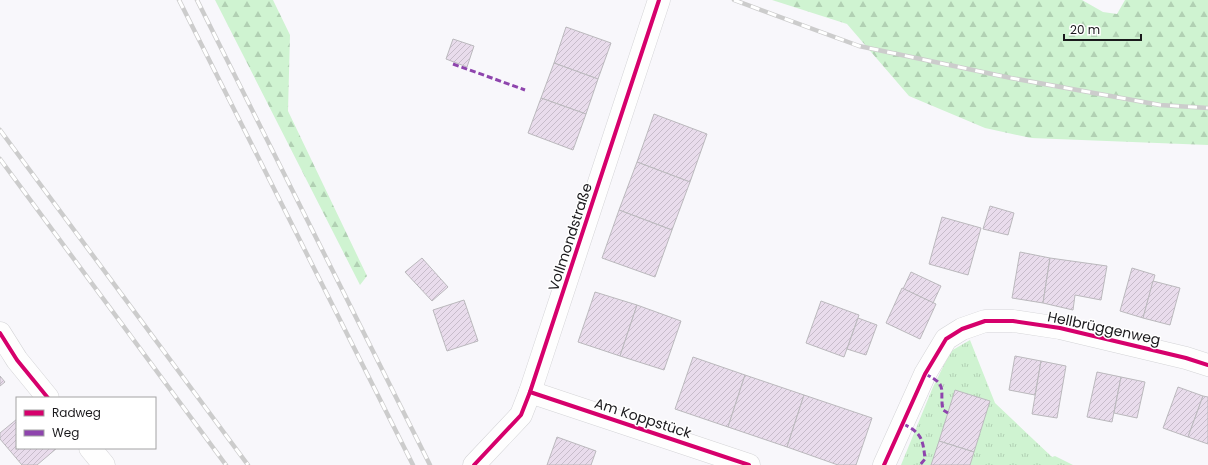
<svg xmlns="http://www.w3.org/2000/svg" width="1208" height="465" viewBox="0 0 1208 465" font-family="Poppins,sans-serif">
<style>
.grass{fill:url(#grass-tufts)}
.forest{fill:url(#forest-firs)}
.building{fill:url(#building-hatch);stroke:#bbb9bd}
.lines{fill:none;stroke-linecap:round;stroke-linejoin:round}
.minor-casing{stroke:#d4d4d7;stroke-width:23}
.minor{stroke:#fefefe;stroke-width:22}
.rail-casing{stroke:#ccc;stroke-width:4.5}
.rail{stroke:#fff;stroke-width:3;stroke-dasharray:9;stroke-linecap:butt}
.quiet{stroke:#8e44ad;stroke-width:3;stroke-dasharray:6 3;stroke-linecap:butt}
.cycleway-casing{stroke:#fff;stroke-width:6}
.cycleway{stroke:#d6006c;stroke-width:4}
.labels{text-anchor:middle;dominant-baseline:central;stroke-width:3;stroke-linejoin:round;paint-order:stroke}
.street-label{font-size:14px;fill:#1a191c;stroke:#fff}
</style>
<defs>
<pattern id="grass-tufts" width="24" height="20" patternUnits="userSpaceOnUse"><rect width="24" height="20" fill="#cff3d1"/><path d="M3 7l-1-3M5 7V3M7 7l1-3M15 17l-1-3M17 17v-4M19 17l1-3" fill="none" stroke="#b1d0b3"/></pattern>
<pattern id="forest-firs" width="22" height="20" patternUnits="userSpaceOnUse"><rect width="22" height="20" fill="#cff3d1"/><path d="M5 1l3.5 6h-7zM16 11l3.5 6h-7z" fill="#b1d0b3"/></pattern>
<pattern id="building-hatch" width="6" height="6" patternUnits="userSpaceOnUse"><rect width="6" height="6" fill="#e9dcec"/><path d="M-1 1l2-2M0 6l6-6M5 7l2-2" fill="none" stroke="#c7bcca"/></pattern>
</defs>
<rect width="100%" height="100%" fill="#f8f7fb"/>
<path class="grass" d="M 970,340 L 995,403 L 1052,457 L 1055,456 L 1073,465 L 901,465 L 933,387 L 951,351 Z"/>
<g class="forest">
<path d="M 215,0 L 273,0 L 290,35 L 288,111 L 367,276 L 360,285 Z"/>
<path d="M 772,0 L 1082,0 L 1103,12 L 1117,14 L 1125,0 L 1208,0 L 1208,145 L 1031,138 L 985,128 L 909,96 L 847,24 Z"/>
</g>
<g class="building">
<path d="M 566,27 L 611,43 L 598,79 L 554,63 Z"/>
<path d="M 453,39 L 474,46 L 467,67 L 446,59 Z"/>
<path d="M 554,63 L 598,79 L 586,114 L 541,98 Z"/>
<path d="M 541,98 L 586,114 L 573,150 L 528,133 Z"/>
<path d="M 654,114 L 707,134 L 690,182 L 637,162 Z"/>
<path d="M 637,162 L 690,182 L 672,230 L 619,210 Z"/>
<path d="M 990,206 L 1014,213 L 1008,235 L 983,229 Z"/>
<path d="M 619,210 L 672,230 L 655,277 L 602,258 Z"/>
<path d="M 942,217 L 981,228 L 968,275 L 929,264 Z"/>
<path d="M 1020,252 L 1050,258 L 1043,303 L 1012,298 Z"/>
<path d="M 422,258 L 448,287 L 432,301 L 405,272 Z"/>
<path d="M 1050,258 L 1107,266 L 1101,300 L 1075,295 L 1073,310 L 1043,303 Z"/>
<path d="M 1132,268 L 1155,275 L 1143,318 L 1120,311 Z"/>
<path d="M 911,272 L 941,286 L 933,303 L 903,289 Z"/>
<path d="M 1153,281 L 1180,288 L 1170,325 L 1143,318 Z"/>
<path d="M 902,288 L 936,304 L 920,339 L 886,323 Z"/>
<path d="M 595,292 L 637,305 L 620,356 L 578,342 Z"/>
<path d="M 464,300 L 478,341 L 447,351 L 433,310 Z"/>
<path d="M 821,301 L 859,315 L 844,357 L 806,343 Z"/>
<path d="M 637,305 L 681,321 L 664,370 L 620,356 Z"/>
<path d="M 858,318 L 877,325 L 866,355 L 847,349 Z"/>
<path d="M 1015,356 L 1041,361 L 1035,395 L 1009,390 Z"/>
<path d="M 693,357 L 745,375 L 728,427 L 675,409 Z"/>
<path d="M 1041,361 L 1066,366 L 1057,418 L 1032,414 Z"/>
<path d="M 1097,372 L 1121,377 L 1112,422 L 1087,417 Z"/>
<path d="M 745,375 L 804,395 L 787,447 L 728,427 Z"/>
<path d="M 0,376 L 5,382 L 0,386 Z"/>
<path d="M 1121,377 L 1145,382 L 1137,418 L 1114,413 Z"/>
<path d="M 1178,387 L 1203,396 L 1188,437 L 1163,428 Z"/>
<path d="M 955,390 L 990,401 L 974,452 L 939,441 Z"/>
<path d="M 804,395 L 872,418 L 856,465 L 838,465 L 787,447 Z"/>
<path d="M 1203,396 L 1208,397 L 1208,444 L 1188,437 Z"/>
<path d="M 17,419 L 17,448 L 57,448 L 37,465 L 22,465 L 0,439 L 0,433 Z"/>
<path d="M 557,437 L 596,451 L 591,465 L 547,465 Z"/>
<path d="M 939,441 L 974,452 L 970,465 L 931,465 Z"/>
</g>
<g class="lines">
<defs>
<g id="minor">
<path d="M 0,333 L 17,360 L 48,398"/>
<path d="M 530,392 L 749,465"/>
<path d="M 90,448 L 104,465"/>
<path d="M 474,465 L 521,415 L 530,392 L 659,0"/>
<path d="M 884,465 L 925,374 L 946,339 L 962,329 L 985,321 L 1013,321 L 1060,328 L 1186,358 L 1208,365"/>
</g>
</defs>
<use href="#minor" class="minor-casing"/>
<use href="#minor" class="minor"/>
<defs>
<g id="rail">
<path d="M 179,0 L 413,465"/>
<path d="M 197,0 L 430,465"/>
<path d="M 734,0 L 859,46 L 1011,78 L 1160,105 L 1208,108"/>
<path d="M 0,130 L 248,465"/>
<path d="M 0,159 L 226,465"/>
</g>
</defs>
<use href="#rail" class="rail-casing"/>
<use href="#rail" class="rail"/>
<g class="quiet">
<path d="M 453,64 L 525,90"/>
<path d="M 925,374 C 949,385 939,389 943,410 L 948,413"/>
<path d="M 903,424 C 921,432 923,439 925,459 L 920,465"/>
</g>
<defs>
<g id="cycleway">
<path d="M 0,333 L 17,360 L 48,398"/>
<path d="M 530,392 L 749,465"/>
<path d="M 474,465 L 521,415 L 530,392 L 659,0"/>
<path d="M 884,465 L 925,374 L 946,339 L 962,329 L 985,321 L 1013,321 L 1060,328 L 1186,358 L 1208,365"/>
</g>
</defs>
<use href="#cycleway" class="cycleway-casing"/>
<use href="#cycleway" class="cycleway"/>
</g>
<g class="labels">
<g class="street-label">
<text transform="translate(570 237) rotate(-72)">Vollmondstraße</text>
<text transform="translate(1104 328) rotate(12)">Hellbrüggenweg</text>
<text transform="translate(643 418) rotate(18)">Am Koppstück</text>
</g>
</g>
<rect x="16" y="397" width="140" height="52" fill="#ffffff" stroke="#a3a3a4"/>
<rect x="24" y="410" width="20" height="6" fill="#d6006c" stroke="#a3a3a4"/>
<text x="52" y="417" font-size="12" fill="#1a191c">Radweg</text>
<rect x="24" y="430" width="20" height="6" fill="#8e44ad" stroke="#a3a3a4"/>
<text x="52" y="437" font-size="12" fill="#1a191c">Weg</text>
<path d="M1064 34v6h77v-6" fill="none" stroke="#1a191c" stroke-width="2"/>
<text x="1070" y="34" font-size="12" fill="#1a191c" stroke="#ffffff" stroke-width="3" paint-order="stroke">20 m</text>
</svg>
